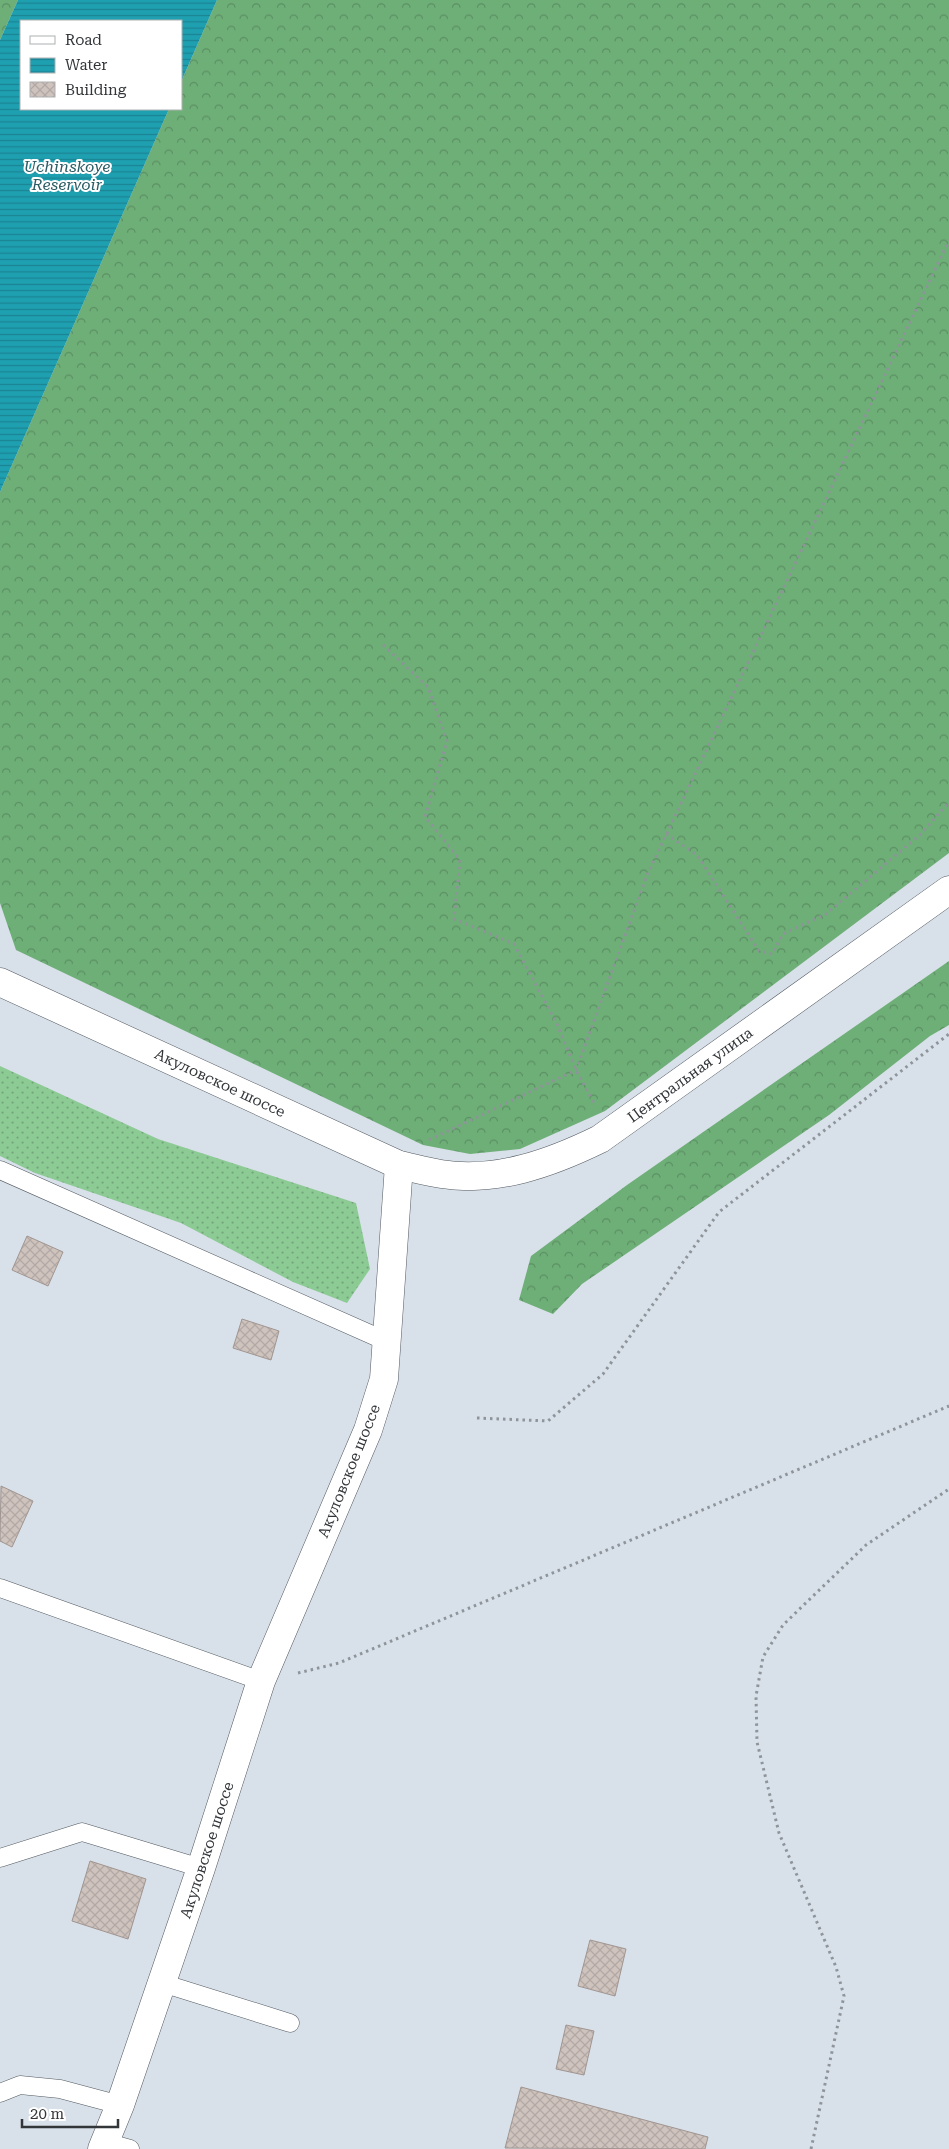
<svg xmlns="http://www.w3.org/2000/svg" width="949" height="2149" viewBox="0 0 949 2149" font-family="'Roboto Serif',serif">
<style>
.grass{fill:url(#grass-dots)}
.forest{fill:url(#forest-crowns)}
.water{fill:url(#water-rules)}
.building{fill:url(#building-cross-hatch);stroke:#a09590}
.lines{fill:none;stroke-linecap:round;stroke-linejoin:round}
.lane-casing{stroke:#525960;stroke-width:19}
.street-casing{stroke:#525960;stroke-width:29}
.secondary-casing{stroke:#525960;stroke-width:29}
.path{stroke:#8e949a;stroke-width:3;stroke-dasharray:2.5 4;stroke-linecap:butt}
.lane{stroke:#fff;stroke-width:18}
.street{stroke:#fff;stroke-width:28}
.secondary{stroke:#fff;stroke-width:28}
.labels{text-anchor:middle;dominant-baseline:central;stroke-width:4;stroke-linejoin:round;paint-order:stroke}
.street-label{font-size:15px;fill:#333639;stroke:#fff}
.water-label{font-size:16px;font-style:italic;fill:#2c5d65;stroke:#fff}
</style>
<defs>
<pattern id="grass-dots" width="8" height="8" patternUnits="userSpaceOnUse" patternTransform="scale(1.25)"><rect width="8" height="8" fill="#8dcb95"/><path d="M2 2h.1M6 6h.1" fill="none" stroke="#74a67b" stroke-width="1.8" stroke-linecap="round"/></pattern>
<pattern id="forest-crowns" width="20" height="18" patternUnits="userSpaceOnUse" patternTransform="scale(1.25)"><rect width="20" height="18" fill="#6eaf77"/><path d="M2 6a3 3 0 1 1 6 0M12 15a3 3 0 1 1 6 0" fill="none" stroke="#5b8f63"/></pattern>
<pattern id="water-rules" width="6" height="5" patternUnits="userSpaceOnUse" patternTransform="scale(1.25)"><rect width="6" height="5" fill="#1ea0b1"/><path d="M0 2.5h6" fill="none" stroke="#1b8391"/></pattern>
<pattern id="building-cross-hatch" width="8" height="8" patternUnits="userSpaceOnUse" patternTransform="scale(1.25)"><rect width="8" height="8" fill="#cfc3be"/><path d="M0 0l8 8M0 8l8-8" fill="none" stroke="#b2a8a4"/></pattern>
</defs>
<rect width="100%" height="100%" fill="#d8e0e9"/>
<path class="grass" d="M 0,1066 L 158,1139 L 356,1203 L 370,1269 L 347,1303 L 293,1282 L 181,1223 L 35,1173 L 0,1156 Z"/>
<g class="forest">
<path d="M 0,0 L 18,0 L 0,40 Z"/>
<path d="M 217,0 L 949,0 L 949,853 L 605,1111 L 520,1149 L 470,1154 L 423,1145 L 16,950 L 0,903 L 0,492 L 169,109 L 181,109 L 181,82 Z"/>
<path d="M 949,961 L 949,1025 L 930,1036 L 829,1115 L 582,1284 L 553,1314 L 519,1300 L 531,1256 L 627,1185 Z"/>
</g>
<path class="water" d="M 18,0 L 217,0 L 181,82 L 181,21 L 21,21 L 21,109 L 169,109 L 0,492 L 0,40 Z"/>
<g class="building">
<path d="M 27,1236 L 63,1252 L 48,1286 L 12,1270 Z"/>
<path d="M 242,1319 L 279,1331 L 271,1360 L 233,1348 Z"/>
<path d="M 1,1486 L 33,1501 L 12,1547 L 0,1541 Z"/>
<path d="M 90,1861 L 146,1879 L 128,1939 L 72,1921 Z"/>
<path d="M 590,1940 L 626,1949 L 615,1996 L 578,1986 Z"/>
<path d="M 566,2025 L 594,2031 L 584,2075 L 556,2069 Z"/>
<path d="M 521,2087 L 708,2137 L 705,2149 L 505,2148 Z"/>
</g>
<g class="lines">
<defs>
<g id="lane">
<path d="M 0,1170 L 388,1342"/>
<path d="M 0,1588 L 261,1681"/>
<path d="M 0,1858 L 82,1832 L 201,1868"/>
<path d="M 162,1983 L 290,2023"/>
<path d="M 0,2093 L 20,2085 L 60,2089 L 120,2105"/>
<path d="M 105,2142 L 130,2149"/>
</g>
<path id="street" d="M 0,982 L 399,1165 C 413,1168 427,1172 441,1174 C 496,1183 551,1163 600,1139 L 949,890"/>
<path id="secondary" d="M 102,2149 L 120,2105 L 201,1868 L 261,1681 L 368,1430 L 384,1379 L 399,1165"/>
</defs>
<use href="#lane" class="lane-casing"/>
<use href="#street" class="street-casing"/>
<use href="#secondary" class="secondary-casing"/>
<g class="path">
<path d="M 383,645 L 428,687 L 447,741 L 425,817 L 460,860 L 454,919 L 514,944 L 557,1024 L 576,1070 L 595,1105"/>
<path d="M 666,834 L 697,855 L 759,951 L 772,954 L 783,934 L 826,914 L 921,834 L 949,802"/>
<path d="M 429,1140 L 576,1070 L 647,875 L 949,240"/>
<path d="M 477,1418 L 548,1421 L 603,1374 L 719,1212 L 949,1034"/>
<path d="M 298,1673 L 339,1663 L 949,1406"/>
<path d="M 811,2149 L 844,1996 L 836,1967 L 779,1833 L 757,1742 L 756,1696 L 763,1657 L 783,1625 L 866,1545 L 949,1489"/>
</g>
<use href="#lane" class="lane"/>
<use href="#street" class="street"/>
<use href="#secondary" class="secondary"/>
</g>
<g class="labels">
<g class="street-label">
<text transform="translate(690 1075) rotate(-36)">Центральная улица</text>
<text transform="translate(220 1083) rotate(25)">Акуловское шоссе</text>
<text transform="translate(349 1471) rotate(-68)">Акуловское шоссе</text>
<text transform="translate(207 1850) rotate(-72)">Акуловское шоссе</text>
</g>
<g class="water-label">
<text x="67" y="166">Uchinskoye<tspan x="67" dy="18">Reservoir</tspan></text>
</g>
</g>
<rect x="20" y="20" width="162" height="90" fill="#ffffff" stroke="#adafb0"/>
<rect x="30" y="36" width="25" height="8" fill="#ffffff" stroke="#adafb0"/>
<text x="65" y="45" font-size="15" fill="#333639">Road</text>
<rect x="30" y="58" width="25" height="15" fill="url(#water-rules)" stroke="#adafb0"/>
<text x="65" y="70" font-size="15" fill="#333639">Water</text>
<rect x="30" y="82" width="25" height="15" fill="url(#building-cross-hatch)" stroke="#adafb0"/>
<text x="65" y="95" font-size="15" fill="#333639">Building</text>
<path d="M22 2119v8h96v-8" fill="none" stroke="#333639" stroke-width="2.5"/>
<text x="30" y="2119" font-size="15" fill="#333639" stroke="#ffffff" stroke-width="4" paint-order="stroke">20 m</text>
</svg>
